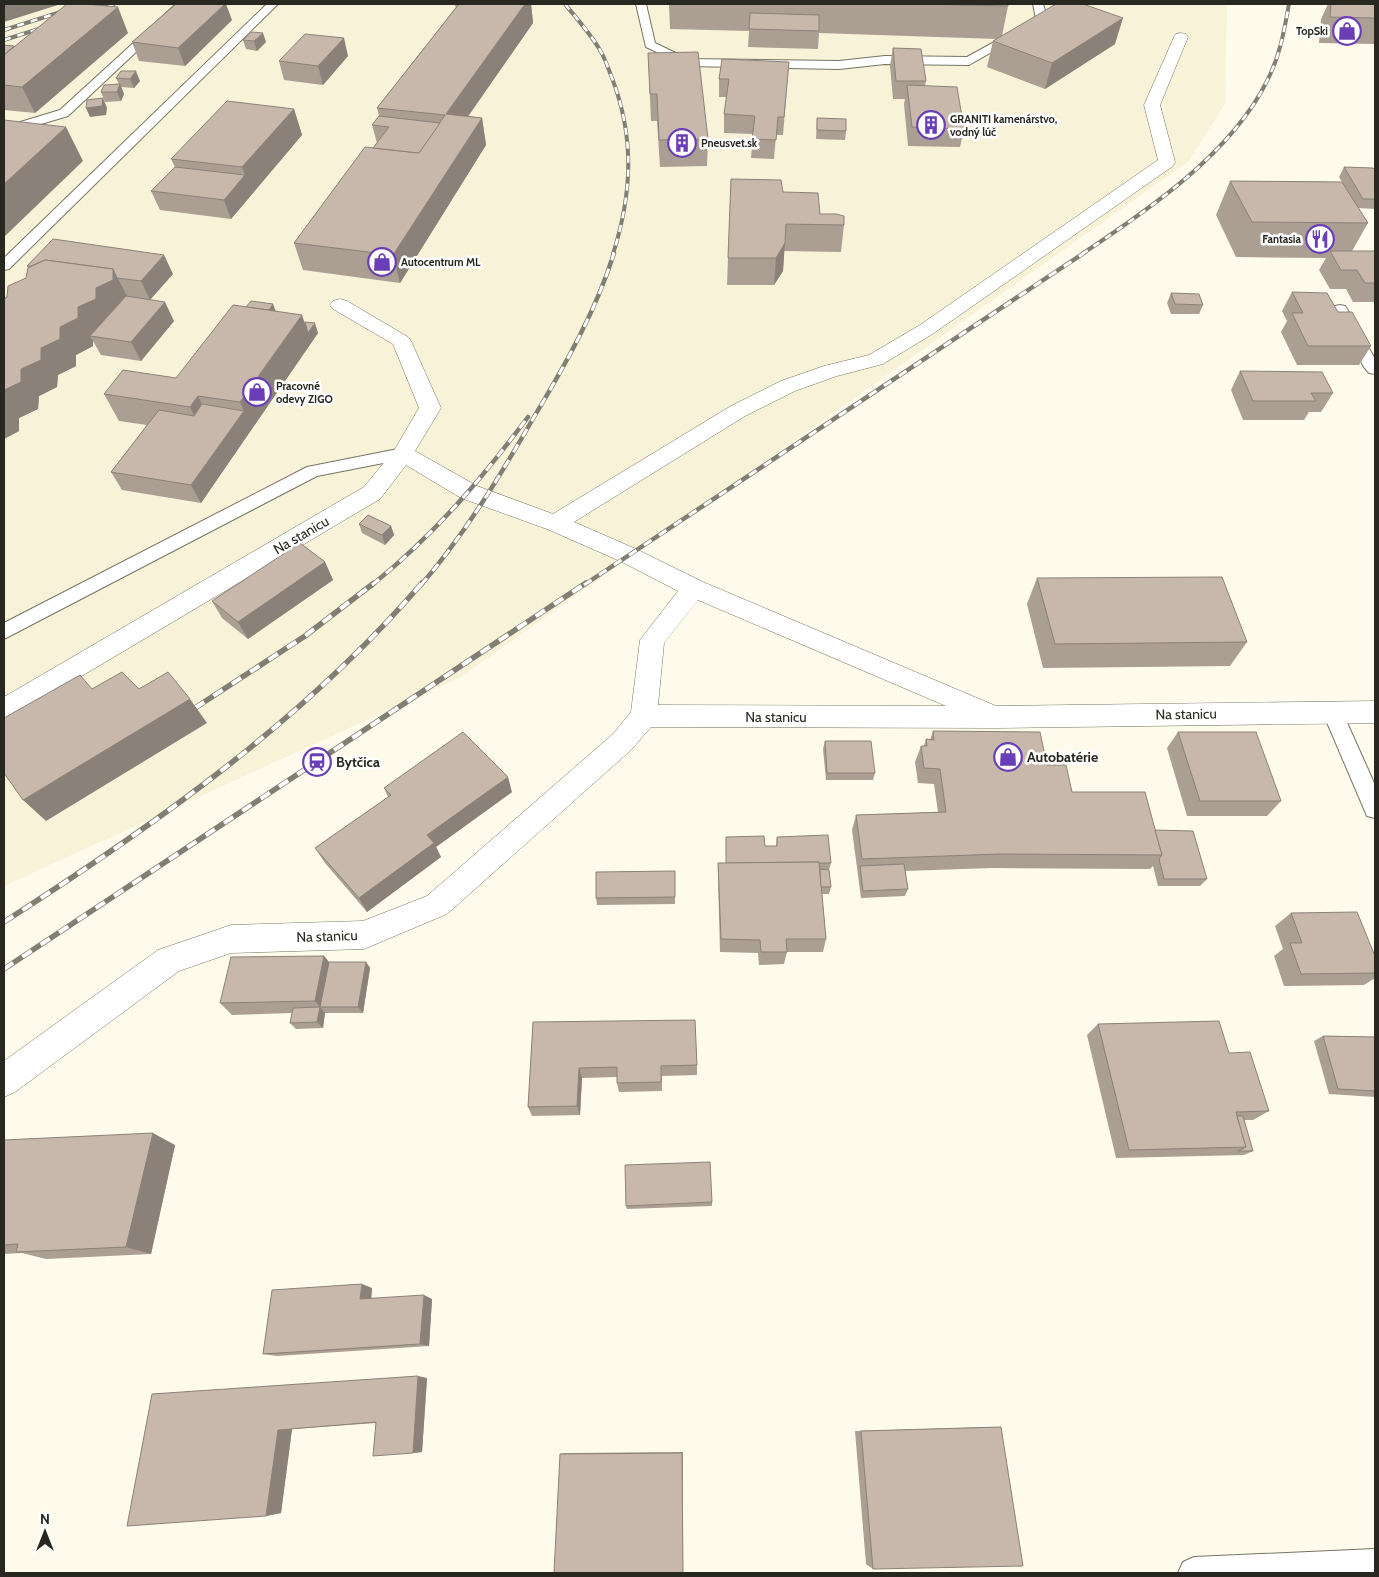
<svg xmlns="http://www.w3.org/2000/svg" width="1379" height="1577" viewBox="0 0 1379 1577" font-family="Cabin,sans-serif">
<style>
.built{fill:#f8f2d8}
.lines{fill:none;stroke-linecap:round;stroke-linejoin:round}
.lane-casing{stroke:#777463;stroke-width:2}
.street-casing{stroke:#777463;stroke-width:1}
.lane{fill:#fff;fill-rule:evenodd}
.street{fill:#fff;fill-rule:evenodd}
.rail-far2-casing{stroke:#817f74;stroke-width:4}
.rail-far1-casing{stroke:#817f74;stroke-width:4.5}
.rail-casing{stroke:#817f74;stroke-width:5.5}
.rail-far2{stroke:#fff;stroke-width:2.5;stroke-dasharray:7;stroke-linecap:butt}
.rail-far1{stroke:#fff;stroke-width:3;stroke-dasharray:9;stroke-linecap:butt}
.rail{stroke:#fff;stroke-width:4;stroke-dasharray:11;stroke-linecap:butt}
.wall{fill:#ab9e93}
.shaded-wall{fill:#8b8178}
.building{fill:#c7b8ab;stroke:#8b8178}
.labels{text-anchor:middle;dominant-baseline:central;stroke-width:5;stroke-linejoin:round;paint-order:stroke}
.far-poi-label{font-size:11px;font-weight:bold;fill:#282720;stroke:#fff;text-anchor:start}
.street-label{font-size:14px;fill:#282720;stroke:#fff}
.poi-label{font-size:14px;font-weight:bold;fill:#282720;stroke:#fff;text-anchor:start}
</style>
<rect width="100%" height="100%" fill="#fffbec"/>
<path class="built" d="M 4,4 L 1227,4 L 1225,104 L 1189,161 L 461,677 L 4,886 Z"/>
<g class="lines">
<defs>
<g id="lane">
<path d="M 176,4 L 187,4 L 68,116 L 4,135 L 4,127 L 60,110 Z"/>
<path d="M 267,4 L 278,4 L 9,269 L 4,270 L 4,258 Z"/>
<path d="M 636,4 L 646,4 L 655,43 L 688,59 L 839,61 L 885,56 L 967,57 L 1036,19 L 1033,4 L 1043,4 L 1048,20 L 969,65 L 885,64 L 839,69 L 686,66 L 646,47 Z"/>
<path d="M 1340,305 L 1345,306 L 1347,309 L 1375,359 L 1375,374 L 1369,373 L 1364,367 L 1333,309 L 1335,306 Z"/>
<path d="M 403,448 L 409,450 L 411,454 L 409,458 L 317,476 L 4,639 L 4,623 L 307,467 Z"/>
<path d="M 1333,705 L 1340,707 L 1375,785 L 1375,818 L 1367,816 L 1323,713 L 1326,707 Z"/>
<path d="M 1375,1549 L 1375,1573 L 1178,1573 L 1183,1562 L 1194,1557 Z"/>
</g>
<path id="street" d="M 1181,33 L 1186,34 L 1188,37 L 1160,105 L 1175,162 L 1173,166 L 934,333 L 883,364 L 837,376 L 795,391 L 745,416 L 574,522 L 636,549 L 703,582 L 996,706 L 1375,701 L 1375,723 L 997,728 L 651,727 L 631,750 L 447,914 L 364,949 L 231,953 L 179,971 L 15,1092 L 4,1097 L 4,1061 L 158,950 L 231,925 L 363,921 L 427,896 L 613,734 L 631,712 L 640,640 L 678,591 L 620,561 L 547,529 L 461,498 L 406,465 L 380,499 L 16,715 L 7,719 L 4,717 L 4,697 L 364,487 L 395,449 L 419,408 L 393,344 L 333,309 L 330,305 L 333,301 L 340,299 L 347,301 L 408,337 L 411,341 L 441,408 L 415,451 L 477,486 L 553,514 L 731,406 L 781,381 L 824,366 L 869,355 L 920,325 L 1158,160 L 1144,105 L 1174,37 L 1176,34 ZM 698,600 L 946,706 L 658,705 L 664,643 Z"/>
</defs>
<use href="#lane" class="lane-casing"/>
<use href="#street" class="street-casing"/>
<use href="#lane" class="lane"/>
<use href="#street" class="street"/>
<defs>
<g id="rail-far2">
<path d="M 565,4 C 577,19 590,33 600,50 C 605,58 608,68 612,78 C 635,138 632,194 613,254"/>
<path d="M 95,10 L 114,4"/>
<path d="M 4,30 L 86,4"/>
<path d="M 4,40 L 48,26"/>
<path d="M 1082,254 C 1148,210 1231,154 1267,81 C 1280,56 1284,31 1289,4"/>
</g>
<g id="rail-far1">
<path d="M 372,585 C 435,534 480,481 528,417"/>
<path d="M 421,585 C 465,534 500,476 534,417 C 565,365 596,311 614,253"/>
<path d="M 584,585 L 1084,253"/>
</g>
<g id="rail">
<path d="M 195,708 L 305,636 L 374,583"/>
<path d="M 4,922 C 155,825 304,720 422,583"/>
<path d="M 4,969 L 586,583"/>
</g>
</defs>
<use href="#rail-far2" class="rail-far2-casing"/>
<use href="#rail-far1" class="rail-far1-casing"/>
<use href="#rail" class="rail-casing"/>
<use href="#rail-far2" class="rail-far2"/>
<use href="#rail-far1" class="rail-far1"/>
<use href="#rail" class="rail"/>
</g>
<g class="wall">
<path d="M 454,4 L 531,4 L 533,23 L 468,116 L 482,118 L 486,145 L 400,283 L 303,270 L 294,243 L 377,143 L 372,125 L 379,116 L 377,108 L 456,7 Z"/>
<path d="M 669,4 L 1008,4 L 1008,6 L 1002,36 L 1115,44 L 1045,89 L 987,67 L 993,41 L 997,39 L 819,33 L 818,49 L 748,47 L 749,31 L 670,29 Z"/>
<path d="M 1328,4 L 1375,4 L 1375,44 L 1319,43 L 1321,19 Z"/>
<path d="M 232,20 L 185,66 L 139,61 L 132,42 Z"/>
<path d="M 128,33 L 35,113 L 4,110 L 4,45 L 14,46 Z"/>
<path d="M 243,40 L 266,42 L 257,51 L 246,49 Z"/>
<path d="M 893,48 L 926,81 L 925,86 L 964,129 L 960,147 L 908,146 L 904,104 L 905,99 L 893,99 L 890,66 Z"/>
<path d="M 648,53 L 708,139 L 707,166 L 660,167 L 657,121 L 651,121 Z"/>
<path d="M 348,56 L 323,85 L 284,80 L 279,61 Z"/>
<path d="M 789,62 L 783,135 L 776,135 L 774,159 L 751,158 L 753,134 L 724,133 L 724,114 L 727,97 L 719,97 L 719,79 Z"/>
<path d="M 121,71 L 140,81 L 134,88 L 121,87 L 124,94 L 121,101 L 105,102 L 101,92 L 119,84 L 116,78 Z"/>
<path d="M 294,109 L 302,135 L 231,219 L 160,210 L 151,191 L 175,167 L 171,159 Z"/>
<path d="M 817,118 L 846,131 L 845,140 L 816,139 Z"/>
<path d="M 1344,167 L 1375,170 L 1375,209 L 1358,208 L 1368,223 L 1352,251 L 1375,251 L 1375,302 L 1353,302 L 1346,289 L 1330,289 L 1319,270 L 1326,258 L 1236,257 L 1216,215 L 1230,181 L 1342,182 L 1339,177 Z"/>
<path d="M 731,179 L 783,192 L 820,214 L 844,225 L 841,252 L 784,251 L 783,271 L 774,285 L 727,285 Z"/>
<path d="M 27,266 L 173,274 L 150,299 L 174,321 L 141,361 L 101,355 L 93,341 L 93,346 L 76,355 L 76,366 L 58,375 L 57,387 L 39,396 L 38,409 L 19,418 L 19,431 L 4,439 L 4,299 L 7,297 L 26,278 L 28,268 Z"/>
<path d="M 1292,292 L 1371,346 L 1359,365 L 1297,365 L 1281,332 L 1287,321 L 1282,311 Z"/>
<path d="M 1171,293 L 1203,305 L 1199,314 L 1171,314 L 1167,303 Z"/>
<path d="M 276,311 L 305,322 L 318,333 L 201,503 L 122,490 L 111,472 L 147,425 L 119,421 L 104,394 L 176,378 Z"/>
<path d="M 1240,371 L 1333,393 L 1321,412 L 1309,412 L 1304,420 L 1243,420 L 1231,390 Z"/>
<path d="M 359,524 L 391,526 L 394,535 L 385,545 L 362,533 Z"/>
<path d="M 325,562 L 333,580 L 248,639 L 222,618 L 212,601 Z"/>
<path d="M 1037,578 L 1247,642 L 1230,666 L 1043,668 L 1027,604 Z"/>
<path d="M 933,731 L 1047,765 L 1072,792 L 1155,830 L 1207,879 L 1200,886 L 1158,886 L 1153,866 L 1150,869 L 992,868 L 905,871 L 908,889 L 905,896 L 861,898 L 852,830 L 856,815 L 938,812 L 934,784 L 918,783 L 915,762 L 921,746 L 924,746 L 926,739 L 930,740 Z"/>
<path d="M 1178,732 L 1281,801 L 1267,816 L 1187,816 L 1167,748 Z"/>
<path d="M 825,741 L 875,773 L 873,780 L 826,780 L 823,749 Z"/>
<path d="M 384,788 L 512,792 L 436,847 L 441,857 L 367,912 L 325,863 L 315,848 L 388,797 Z"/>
<path d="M 726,837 L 765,846 L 776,846 L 777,837 L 831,863 L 829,870 L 831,887 L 829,894 L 822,894 L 826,939 L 823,952 L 787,952 L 784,964 L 759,965 L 758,953 L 720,952 L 718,877 L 718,863 L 726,863 Z"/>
<path d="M 675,871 L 675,904 L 597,905 L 596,898 Z"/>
<path d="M 1291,913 L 1375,956 L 1375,978 L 1364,985 L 1284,986 L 1274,956 L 1283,949 L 1275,926 Z"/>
<path d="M 324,956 L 329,962 L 366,962 L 370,968 L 363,1013 L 325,1013 L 323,1028 L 296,1029 L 290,1023 L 292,1013 L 232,1015 L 220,1003 Z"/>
<path d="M 533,1022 L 697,1065 L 697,1075 L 662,1076 L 662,1091 L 619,1092 L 617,1083 L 617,1077 L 582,1078 L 580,1115 L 532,1116 L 528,1107 Z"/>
<path d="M 1098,1024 L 1229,1053 L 1269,1111 L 1253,1120 L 1244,1120 L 1253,1151 L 1244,1155 L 1116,1158 L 1087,1035 Z"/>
<path d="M 1323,1036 L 1375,1037 L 1375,1097 L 1329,1094 L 1314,1041 Z"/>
<path d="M 4,1140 L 175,1145 L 151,1254 L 46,1259 L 22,1253 L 4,1254 Z"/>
<path d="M 712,1202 L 712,1206 L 627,1209 L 626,1206 Z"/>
<path d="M 372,1288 L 371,1298 L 432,1299 L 429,1346 L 277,1356 L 263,1354 Z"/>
<path d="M 427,1378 L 422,1452 L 413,1453 L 376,1423 L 292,1429 L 281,1513 L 266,1516 L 152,1394 Z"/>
<path d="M 991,1427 L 1001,1427 L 873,1569 L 866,1564 L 855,1431 Z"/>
<path d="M 683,1452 L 683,1573 L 560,1454 L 565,1453 Z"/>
</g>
<g class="shaded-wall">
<path d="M 4,4 L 61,4 L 4,22 Z"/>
<path d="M 225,4 L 226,4 L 232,20 L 185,66 L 178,48 Z"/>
<path d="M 525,4 L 531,4 L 533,23 L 451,141 L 446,114 Z"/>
<path d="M 118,7 L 128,33 L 35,113 L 22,87 Z"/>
<path d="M 1123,18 L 1115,44 L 1045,89 L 1052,63 Z"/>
<path d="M 263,33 L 266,42 L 257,51 L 254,41 Z"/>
<path d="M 344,38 L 348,56 L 323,85 L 318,66 Z"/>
<path d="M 136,71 L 140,81 L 134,88 L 130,79 Z"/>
<path d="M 120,84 L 124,94 L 121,101 L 117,92 Z"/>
<path d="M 103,98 L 107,108 L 106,115 L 90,117 L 86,108 Z"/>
<path d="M 294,109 L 302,135 L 231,219 L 224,200 L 245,175 L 242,167 Z"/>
<path d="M 482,118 L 486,145 L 400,283 L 393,255 Z"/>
<path d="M 66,127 L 83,161 L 4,237 L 4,184 Z"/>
<path d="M 785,243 L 783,271 L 774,285 L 776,258 Z"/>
<path d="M 164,255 L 173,274 L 150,300 L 141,281 Z"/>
<path d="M 113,269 L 127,296 L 90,336 L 93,341 L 93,346 L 76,355 L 76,366 L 58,375 L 57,387 L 39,396 L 38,409 L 19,418 L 19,431 L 4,439 L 4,390 L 21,369 Z"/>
<path d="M 165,302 L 174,321 L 141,361 L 131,342 Z"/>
<path d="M 273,304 L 277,314 L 265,316 Z"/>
<path d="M 302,315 L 308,333 L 315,323 L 318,333 L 201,503 L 191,485 L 244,411 L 240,402 Z"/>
<path d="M 198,396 L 211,423 L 203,434 L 190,407 Z"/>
<path d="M 391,526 L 394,535 L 385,545 L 382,535 Z"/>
<path d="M 325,562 L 333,580 L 248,639 L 238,622 Z"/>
<path d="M 190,699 L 207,723 L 46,821 L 23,800 Z"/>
<path d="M 508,777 L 512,792 L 436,847 L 441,857 L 367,912 L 359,898 L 427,835 Z"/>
<path d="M 324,956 L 334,968 L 320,1007 L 315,1001 Z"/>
<path d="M 366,962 L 370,968 L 363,1013 L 358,1007 Z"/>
<path d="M 320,1007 L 325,1013 L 323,1028 L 317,1022 Z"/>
<path d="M 579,1068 L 582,1078 L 580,1115 L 577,1106 Z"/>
<path d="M 153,1133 L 175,1145 L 151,1254 L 126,1247 Z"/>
<path d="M 362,1284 L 372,1288 L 371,1303 L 360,1299 Z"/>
<path d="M 424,1295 L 432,1299 L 429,1346 L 420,1344 Z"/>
<path d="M 418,1376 L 427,1378 L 422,1452 L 413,1453 Z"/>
<path d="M 292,1429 L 281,1513 L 266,1516 L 278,1430 Z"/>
</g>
<g class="building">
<path d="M 67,4 L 86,4 L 118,7 L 22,87 L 4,85 L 4,55 Z"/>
<path d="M 176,4 L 225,4 L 178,48 L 132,42 Z"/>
<path d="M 459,4 L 525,4 L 446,114 L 482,118 L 393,255 L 294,243 L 365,147 L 419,153 L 445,115 L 377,108 Z"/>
<path d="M 921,4 L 1008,4 L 1008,6 Z"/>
<path d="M 1056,4 L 1083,4 L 1123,18 L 1052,63 L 993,41 Z"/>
<path d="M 1331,4 L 1375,4 L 1375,18 L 1330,17 Z"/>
<path d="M 750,13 L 819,15 L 819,31 L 749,29 Z"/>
<path d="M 252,32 L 263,33 L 254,41 L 243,40 Z"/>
<path d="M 305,34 L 344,38 L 318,66 L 279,61 Z"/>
<path d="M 4,45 L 14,46 L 4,55 Z"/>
<path d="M 893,48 L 921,49 L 926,81 L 896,81 Z"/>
<path d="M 698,52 L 708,139 L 659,140 L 657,94 L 650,94 L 648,53 Z"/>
<path d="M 722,59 L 789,62 L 784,117 L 778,117 L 776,140 L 752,139 L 755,116 L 724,114 L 729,79 L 719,79 Z"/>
<path d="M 121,71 L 136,71 L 130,79 L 116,78 Z"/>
<path d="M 120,84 L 117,92 L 101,92 L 104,85 Z"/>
<path d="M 907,85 L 957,87 L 964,129 L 912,127 Z"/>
<path d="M 103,98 L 102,106 L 86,108 L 87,100 Z"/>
<path d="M 227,101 L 294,109 L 242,167 L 171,159 Z"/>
<path d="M 379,116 L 440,123 L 419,153 L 373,148 L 389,127 L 372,125 Z"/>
<path d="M 817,118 L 846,119 L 846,131 L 817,130 Z"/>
<path d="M 4,120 L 66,127 L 4,184 Z"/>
<path d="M 175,167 L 245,175 L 224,200 L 151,191 Z"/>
<path d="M 1344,167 L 1373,168 L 1375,170 L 1375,199 L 1363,199 Z"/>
<path d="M 731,179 L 781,180 L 783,192 L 818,193 L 820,214 L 836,214 L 844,216 L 844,225 L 786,224 L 785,243 L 776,258 L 728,258 Z"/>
<path d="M 1230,181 L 1342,182 L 1368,223 L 1252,222 Z"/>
<path d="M 53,239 L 164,255 L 141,281 L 117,278 L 113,269 L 45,260 L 31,266 L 27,266 Z"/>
<path d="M 1330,251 L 1375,251 L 1375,283 L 1365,283 L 1357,270 L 1341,270 Z"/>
<path d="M 45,260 L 113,269 L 113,280 L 96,288 L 96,299 L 78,307 L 78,318 L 60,327 L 60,339 L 41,348 L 41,360 L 21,369 L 21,382 L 4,390 L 4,299 L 7,297 L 8,286 L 26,278 L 28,268 Z"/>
<path d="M 1292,292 L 1327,293 L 1338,312 L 1352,312 L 1371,346 L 1308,346 L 1292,313 L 1303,313 Z"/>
<path d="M 1171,293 L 1199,294 L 1203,305 L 1175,304 Z"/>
<path d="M 126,296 L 165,302 L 131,342 L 90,336 Z"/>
<path d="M 251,301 L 273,304 L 269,310 L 246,307 Z"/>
<path d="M 233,305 L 302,315 L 240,402 L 198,396 L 190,407 L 104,394 L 123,370 L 176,378 Z"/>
<path d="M 305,322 L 315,323 L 308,333 Z"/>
<path d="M 1240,371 L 1322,372 L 1333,393 L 1311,393 L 1316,401 L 1253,401 Z"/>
<path d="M 202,404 L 244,411 L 191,485 L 111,472 L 159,410 L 194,416 Z"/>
<path d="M 368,515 L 391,526 L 382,535 L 359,524 Z"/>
<path d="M 300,543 L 325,562 L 238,622 L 212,601 Z"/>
<path d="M 1222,577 L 1247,642 L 1055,644 L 1037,578 Z"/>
<path d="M 122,672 L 139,689 L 168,672 L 190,699 L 23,800 L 4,773 L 4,718 L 80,675 L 92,689 Z"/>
<path d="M 933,731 L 1040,732 L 1047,765 L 1066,765 L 1072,792 L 1145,792 L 1162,855 L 1000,854 L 862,859 L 856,815 L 946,812 L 940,769 L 924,768 L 921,746 L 927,746 L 926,739 L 934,740 Z"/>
<path d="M 463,732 L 508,777 L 427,835 L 434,843 L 359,898 L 315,848 L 391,795 L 384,788 Z"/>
<path d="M 1178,732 L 1256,732 L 1281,801 L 1200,801 Z"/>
<path d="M 825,741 L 871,741 L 875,773 L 827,773 Z"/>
<path d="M 1155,830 L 1193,831 L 1207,879 L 1164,879 L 1159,859 L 1162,855 Z"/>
<path d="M 828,835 L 831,863 L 819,863 L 819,862 L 726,863 L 726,837 L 764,836 L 765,846 L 777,846 L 777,837 Z"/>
<path d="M 819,862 L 826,939 L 786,939 L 787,952 L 761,952 L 760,940 L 721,939 L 718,863 Z"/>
<path d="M 904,864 L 908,889 L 863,891 L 860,866 Z"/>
<path d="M 820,869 L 829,870 L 831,887 L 821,887 Z"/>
<path d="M 675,871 L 675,897 L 596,898 L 596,872 Z"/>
<path d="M 1357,912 L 1375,956 L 1375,973 L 1301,974 L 1290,943 L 1302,943 L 1291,913 Z"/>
<path d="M 324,956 L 315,1001 L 220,1003 L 231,957 Z"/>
<path d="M 329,962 L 366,962 L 358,1007 L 320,1007 Z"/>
<path d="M 320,1007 L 317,1022 L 290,1023 L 293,1008 Z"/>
<path d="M 695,1020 L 697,1065 L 661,1066 L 661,1082 L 617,1083 L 617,1067 L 579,1068 L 577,1106 L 528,1107 L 533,1022 Z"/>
<path d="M 1219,1021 L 1229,1053 L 1250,1052 L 1269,1111 L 1236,1112 L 1246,1147 L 1129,1150 L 1098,1024 Z"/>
<path d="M 1323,1036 L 1375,1037 L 1375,1091 L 1338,1089 Z"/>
<path d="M 1237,1116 L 1243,1116 L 1253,1151 L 1238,1151 L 1246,1147 Z"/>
<path d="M 153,1133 L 126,1247 L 16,1252 L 18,1244 L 4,1245 L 4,1140 Z"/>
<path d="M 710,1162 L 712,1202 L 626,1206 L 625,1165 Z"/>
<path d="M 362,1284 L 360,1299 L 424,1295 L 420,1344 L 263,1354 L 272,1290 Z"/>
<path d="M 418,1376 L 413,1453 L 373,1456 L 376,1422 L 278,1430 L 266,1516 L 127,1526 L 152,1394 Z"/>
<path d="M 1001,1427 L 1023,1566 L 873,1569 L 861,1431 Z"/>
<path d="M 682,1453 L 683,1573 L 554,1573 L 560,1454 Z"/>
</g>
<defs>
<symbol id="shop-ring" viewBox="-11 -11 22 22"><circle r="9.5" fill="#fff" stroke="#693eb6" stroke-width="1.5"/><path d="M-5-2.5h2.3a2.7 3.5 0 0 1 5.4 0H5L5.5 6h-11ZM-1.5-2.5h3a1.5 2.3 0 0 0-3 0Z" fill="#693eb6"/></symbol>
<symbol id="building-ring" viewBox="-11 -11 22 22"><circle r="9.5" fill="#fff" stroke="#693eb6" stroke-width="1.5"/><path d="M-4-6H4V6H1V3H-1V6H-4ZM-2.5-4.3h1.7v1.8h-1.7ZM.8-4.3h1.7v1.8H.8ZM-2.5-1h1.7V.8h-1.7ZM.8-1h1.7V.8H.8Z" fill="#693eb6"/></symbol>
<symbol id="restaurant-ring" viewBox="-11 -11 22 22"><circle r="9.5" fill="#fff" stroke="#693eb6" stroke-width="1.5"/><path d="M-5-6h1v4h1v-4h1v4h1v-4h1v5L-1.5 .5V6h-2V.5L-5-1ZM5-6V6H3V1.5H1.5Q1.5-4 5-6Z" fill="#693eb6"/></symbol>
<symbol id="station-ring" viewBox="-11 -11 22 22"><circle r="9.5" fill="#fff" stroke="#693eb6" stroke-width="1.5"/><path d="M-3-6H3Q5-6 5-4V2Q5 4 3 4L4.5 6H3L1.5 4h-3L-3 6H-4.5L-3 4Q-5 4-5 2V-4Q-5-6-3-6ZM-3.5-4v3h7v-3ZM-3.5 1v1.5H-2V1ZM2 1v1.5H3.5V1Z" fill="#693eb6"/></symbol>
</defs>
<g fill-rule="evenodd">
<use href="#shop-ring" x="1331" y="15" width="32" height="32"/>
<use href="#building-ring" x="915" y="109" width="32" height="32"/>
<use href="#building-ring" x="666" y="127" width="32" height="32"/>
<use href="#restaurant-ring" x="1304" y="223" width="32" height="32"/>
<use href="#shop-ring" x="366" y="246" width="32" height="32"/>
<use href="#shop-ring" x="241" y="376" width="32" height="32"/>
<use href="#shop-ring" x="992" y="741" width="32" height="32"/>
<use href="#station-ring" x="301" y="746" width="32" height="32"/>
</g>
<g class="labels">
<g class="far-poi-label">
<text x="1328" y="31" text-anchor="end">TopSki</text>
<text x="950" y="119">GRANITI kamenárstvo,<tspan x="950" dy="13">vodný lúč</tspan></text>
<text x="701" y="143">Pneusvet.sk</text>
<text x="1301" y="239" text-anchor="end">Fantasia</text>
<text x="401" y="262">Autocentrum ML</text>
<text x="276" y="386">Pracovné<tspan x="276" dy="13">odevy ZIGO</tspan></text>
</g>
<g class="street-label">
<text transform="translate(301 535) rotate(-30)">Na stanicu</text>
<text transform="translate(1186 714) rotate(-1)">Na stanicu</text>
<text x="776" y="717">Na stanicu</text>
<text transform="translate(327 936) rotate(-2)">Na stanicu</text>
</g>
<g class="poi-label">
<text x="1027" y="757">Autobatérie</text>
<text x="336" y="762">Bytčica</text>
</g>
</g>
<rect width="1379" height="1577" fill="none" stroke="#282720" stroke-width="10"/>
<g transform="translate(45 1532)" stroke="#ffffff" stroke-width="4" paint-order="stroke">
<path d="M0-4L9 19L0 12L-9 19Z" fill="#282720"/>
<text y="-8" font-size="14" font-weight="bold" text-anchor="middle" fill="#282720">N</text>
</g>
</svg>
